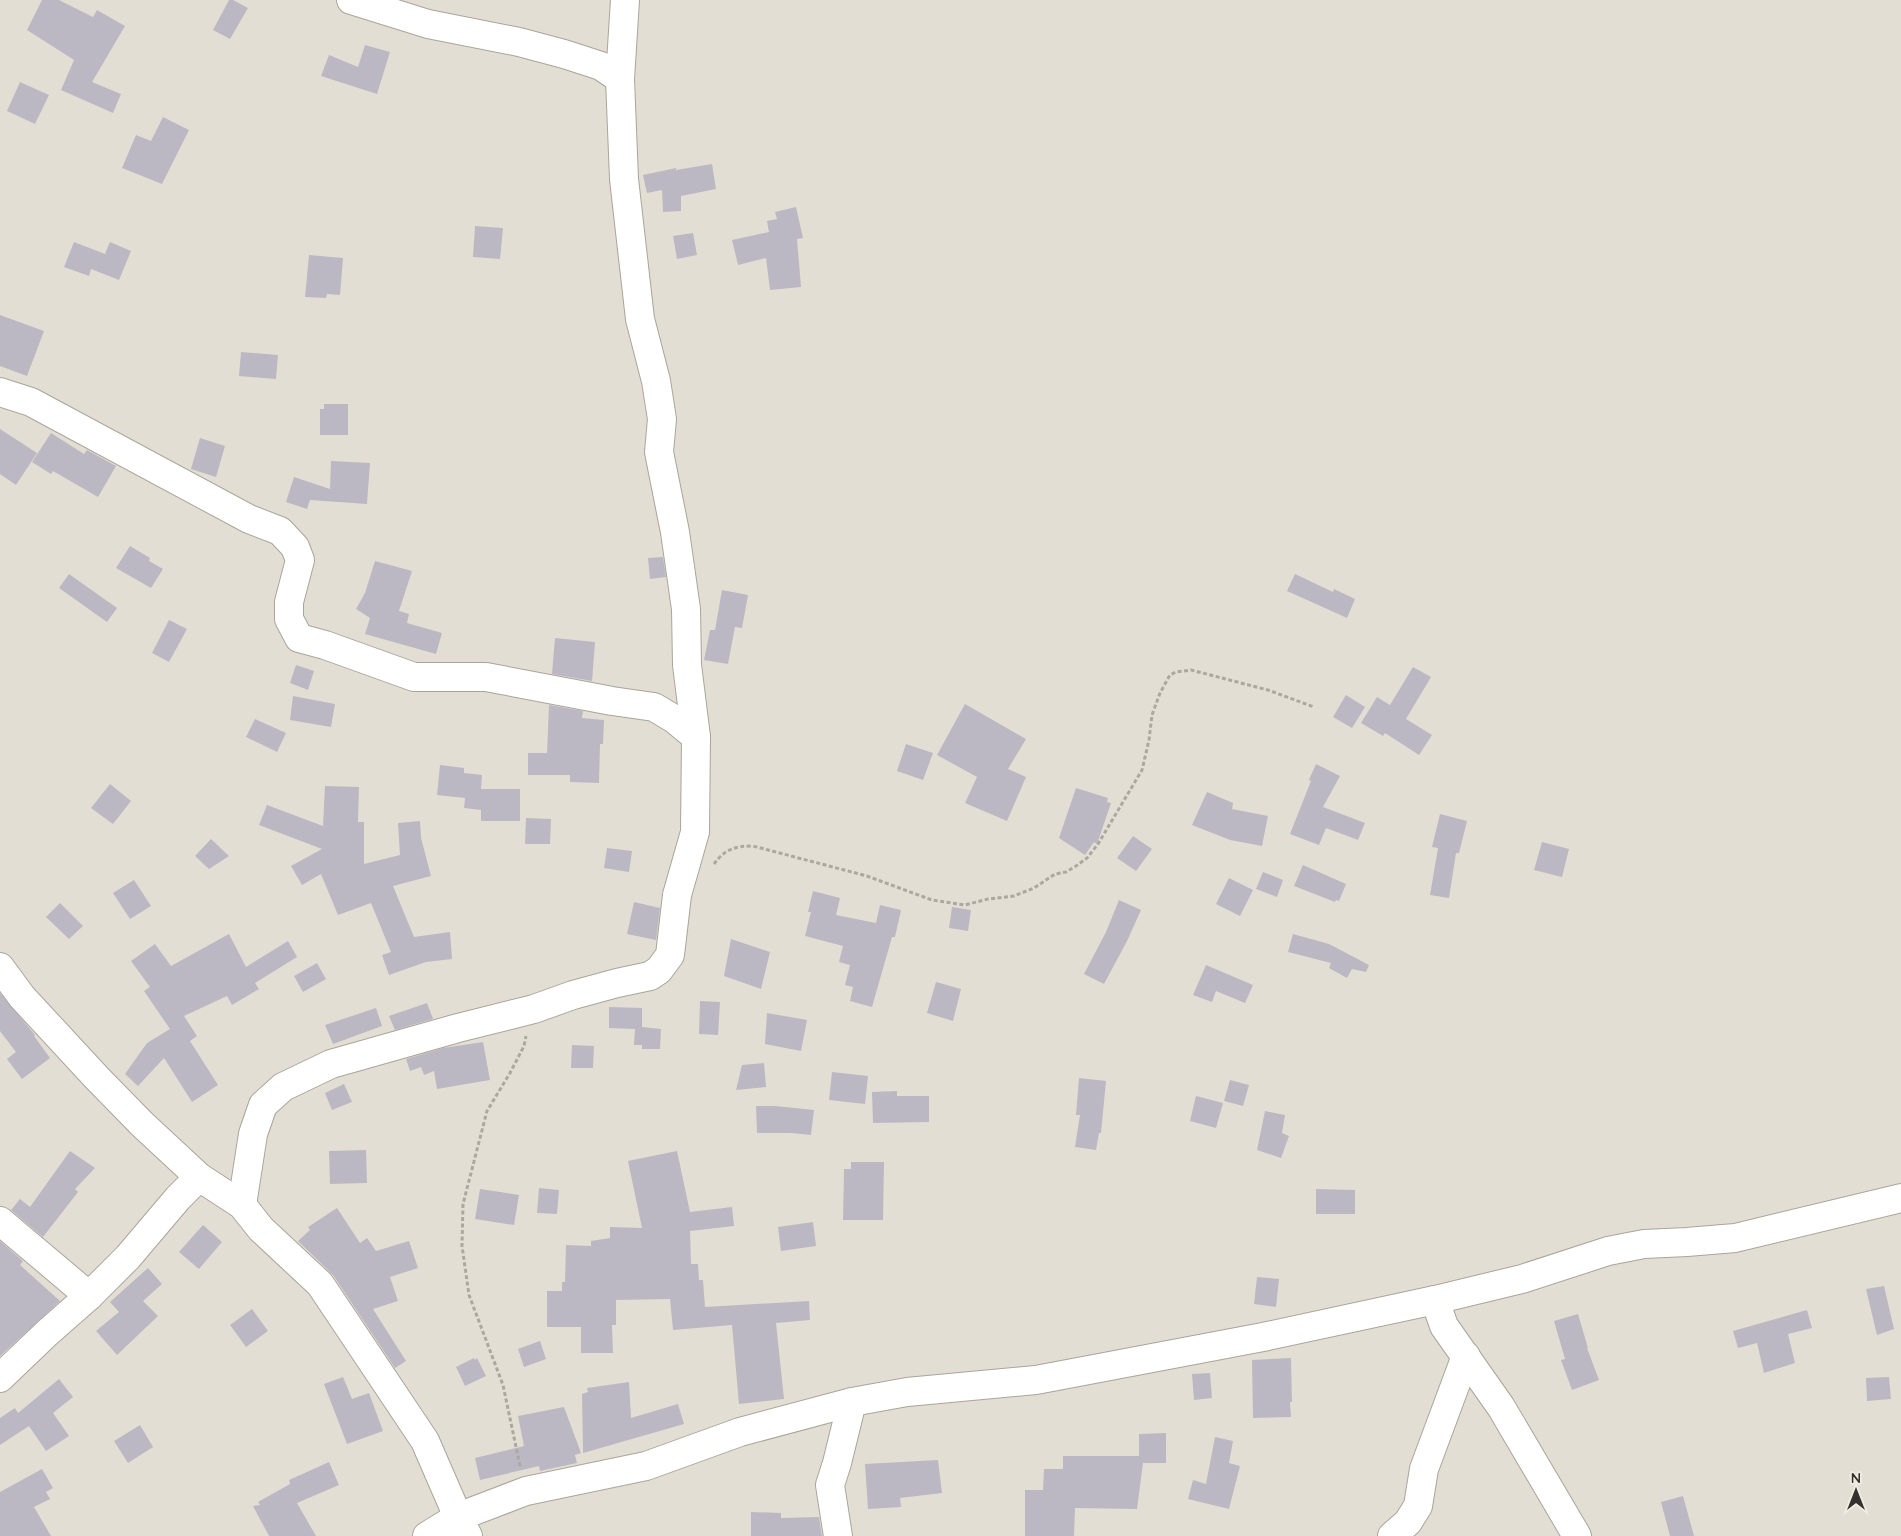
<svg xmlns="http://www.w3.org/2000/svg" width="1901" height="1536" viewBox="0 0 1901 1536" font-family="Quicksand,sans-serif">
<style>
.building{fill:#bcb8c3}
.lines{fill:none;stroke-linecap:round;stroke-linejoin:round}
.minor-casing{stroke:#aaa59a;stroke-width:30}
.path{stroke:#aca89f;stroke-width:3;stroke-dasharray:4 2.5;stroke-linecap:butt}
.minor{stroke:#fff;stroke-width:28}
</style>
<rect width="100%" height="100%" fill="#e3ded3"/>
<g class="building">
<path d="M 42,0 L 59,0 L 93,17 L 97,10 L 125,26 L 92,82 L 121,94 L 113,113 L 61,90 L 74,60 L 27,30 Z"/>
<path d="M 229,0 L 233,0 L 248,8 L 230,39 L 213,30 Z"/>
<path d="M 365,45 L 390,52 L 377,94 L 321,76 L 329,55 L 358,67 Z"/>
<path d="M 20,82 L 49,95 L 35,124 L 7,111 Z"/>
<path d="M 163,117 L 189,130 L 162,184 L 122,168 L 136,135 L 151,141 Z"/>
<path d="M 712,164 L 716,189 L 681,196 L 681,211 L 663,212 L 662,190 L 647,193 L 643,175 L 676,168 L 676,170 Z"/>
<path d="M 796,207 L 803,238 L 797,239 L 801,287 L 770,290 L 766,258 L 738,265 L 732,240 L 769,232 L 767,221 L 777,219 L 775,212 Z"/>
<path d="M 475,226 L 503,228 L 500,259 L 473,257 Z"/>
<path d="M 693,233 L 697,255 L 677,259 L 673,236 Z"/>
<path d="M 74,242 L 105,254 L 110,242 L 131,251 L 119,280 L 91,269 L 89,276 L 64,267 Z"/>
<path d="M 309,255 L 343,258 L 340,295 L 327,294 L 326,298 L 305,297 Z"/>
<path d="M 0,315 L 44,331 L 27,376 L 0,366 Z"/>
<path d="M 241,352 L 278,355 L 276,379 L 239,376 Z"/>
<path d="M 324,404 L 348,404 L 348,435 L 320,435 L 320,409 L 324,409 Z"/>
<path d="M 0,429 L 37,453 L 16,485 L 0,474 Z"/>
<path d="M 51,433 L 84,454 L 87,450 L 116,466 L 98,497 L 53,471 L 51,474 L 32,462 Z"/>
<path d="M 200,438 L 225,446 L 216,477 L 191,469 Z"/>
<path d="M 331,461 L 370,463 L 367,504 L 310,500 L 307,509 L 286,502 L 294,477 L 330,489 Z"/>
<path d="M 130,546 L 150,558 L 149,561 L 163,569 L 151,588 L 116,568 Z"/>
<path d="M 663,557 L 666,577 L 650,579 L 648,558 Z"/>
<path d="M 375,561 L 412,571 L 399,611 L 409,614 L 407,623 L 442,633 L 436,654 L 365,634 L 370,618 L 356,609 L 365,593 Z"/>
<path d="M 69,574 L 117,608 L 107,622 L 59,588 Z"/>
<path d="M 1295,574 L 1333,592 L 1334,589 L 1355,599 L 1347,618 L 1287,591 Z"/>
<path d="M 722,590 L 748,595 L 742,628 L 735,627 L 728,664 L 704,660 L 710,630 L 715,630 Z"/>
<path d="M 169,620 L 187,629 L 169,662 L 152,653 Z"/>
<path d="M 555,638 L 595,642 L 592,681 L 552,674 Z"/>
<path d="M 296,665 L 314,671 L 308,690 L 290,683 Z"/>
<path d="M 1413,667 L 1431,677 L 1406,719 L 1432,735 L 1419,755 L 1385,733 L 1383,736 L 1361,723 L 1377,697 L 1390,705 Z"/>
<path d="M 1346,695 L 1365,707 L 1352,728 L 1333,717 Z"/>
<path d="M 293,696 L 335,704 L 331,727 L 290,720 Z"/>
<path d="M 965,704 L 1026,739 L 1008,769 L 1026,777 L 1007,821 L 965,803 L 977,777 L 937,755 Z"/>
<path d="M 549,705 L 583,711 L 582,718 L 604,720 L 603,744 L 600,744 L 599,783 L 570,782 L 570,775 L 528,775 L 528,753 L 547,753 Z"/>
<path d="M 255,719 L 286,733 L 277,752 L 246,737 Z"/>
<path d="M 906,744 L 933,753 L 923,780 L 897,771 Z"/>
<path d="M 1316,764 L 1340,776 L 1323,807 L 1365,823 L 1358,840 L 1326,828 L 1319,845 L 1290,834 L 1311,781 L 1309,780 Z"/>
<path d="M 440,765 L 464,768 L 464,773 L 482,775 L 481,789 L 520,789 L 520,821 L 481,821 L 481,810 L 464,808 L 465,798 L 437,795 Z"/>
<path d="M 110,784 L 131,801 L 113,824 L 91,808 Z"/>
<path d="M 325,786 L 359,787 L 358,822 L 364,822 L 364,864 L 400,855 L 398,823 L 420,821 L 421,838 L 431,876 L 393,886 L 414,937 L 450,932 L 452,959 L 426,962 L 389,975 L 382,955 L 391,952 L 371,903 L 338,915 L 321,874 L 302,885 L 291,866 L 322,849 L 259,825 L 267,805 L 323,826 Z"/>
<path d="M 1076,788 L 1108,798 L 1107,802 L 1111,803 L 1097,844 L 1094,842 L 1085,855 L 1059,838 Z"/>
<path d="M 1207,792 L 1233,803 L 1232,809 L 1268,816 L 1262,846 L 1230,840 L 1192,825 Z"/>
<path d="M 1440,814 L 1467,821 L 1459,853 L 1456,853 L 1449,898 L 1430,895 L 1438,848 L 1432,847 Z"/>
<path d="M 526,818 L 551,819 L 550,844 L 525,844 Z"/>
<path d="M 1133,836 L 1152,849 L 1136,871 L 1117,858 Z"/>
<path d="M 211,839 L 229,856 L 209,869 L 195,856 Z"/>
<path d="M 1542,842 L 1569,849 L 1562,877 L 1534,870 Z"/>
<path d="M 607,848 L 632,851 L 629,872 L 604,868 Z"/>
<path d="M 1303,865 L 1346,884 L 1339,901 L 1336,900 L 1335,902 L 1294,886 Z"/>
<path d="M 1263,872 L 1283,880 L 1277,897 L 1256,889 Z"/>
<path d="M 1229,878 L 1253,890 L 1240,916 L 1216,904 Z"/>
<path d="M 134,880 L 151,906 L 130,919 L 113,893 Z"/>
<path d="M 813,891 L 840,898 L 836,915 L 876,923 L 880,905 L 901,910 L 895,937 L 892,937 L 872,1007 L 850,1001 L 853,987 L 845,985 L 850,965 L 839,962 L 843,946 L 805,936 L 811,912 L 808,912 Z"/>
<path d="M 1119,900 L 1141,910 L 1127,941 L 1104,984 L 1084,974 L 1106,932 Z"/>
<path d="M 634,902 L 660,908 L 656,940 L 627,934 Z"/>
<path d="M 60,903 L 83,926 L 69,939 L 46,917 Z"/>
<path d="M 952,907 L 971,910 L 968,931 L 949,928 Z"/>
<path d="M 229,934 L 246,967 L 288,941 L 297,957 L 255,983 L 259,989 L 232,1005 L 227,996 L 184,1016 L 197,1036 L 190,1041 L 218,1085 L 192,1102 L 164,1058 L 138,1086 L 125,1074 L 147,1043 L 170,1029 L 144,991 L 150,987 L 131,961 L 155,944 L 171,966 Z"/>
<path d="M 1293,934 L 1329,944 L 1369,965 L 1366,972 L 1352,969 L 1347,978 L 1329,968 L 1331,963 L 1288,952 Z"/>
<path d="M 731,939 L 770,952 L 761,989 L 724,976 Z"/>
<path d="M 317,963 L 326,979 L 303,992 L 294,976 Z"/>
<path d="M 1206,965 L 1253,985 L 1245,1003 L 1216,991 L 1212,1002 L 1193,995 Z"/>
<path d="M 936,982 L 961,989 L 953,1021 L 927,1013 Z"/>
<path d="M 0,993 L 35,1035 L 34,1036 L 50,1058 L 22,1079 L 7,1059 L 16,1052 L 0,1031 Z"/>
<path d="M 700,1001 L 720,1002 L 718,1035 L 699,1034 Z"/>
<path d="M 427,1003 L 433,1019 L 395,1030 L 389,1016 Z"/>
<path d="M 609,1007 L 642,1008 L 642,1027 L 661,1029 L 660,1049 L 642,1049 L 642,1045 L 634,1045 L 635,1029 L 609,1028 Z"/>
<path d="M 376,1008 L 382,1026 L 333,1044 L 325,1025 Z"/>
<path d="M 767,1013 L 807,1020 L 801,1051 L 765,1044 Z"/>
<path d="M 483,1042 L 490,1080 L 437,1089 L 434,1071 L 424,1075 L 421,1067 L 410,1071 L 406,1059 L 443,1048 Z"/>
<path d="M 572,1045 L 594,1046 L 593,1068 L 571,1068 Z"/>
<path d="M 764,1063 L 766,1087 L 736,1090 L 742,1065 Z"/>
<path d="M 832,1072 L 868,1076 L 865,1104 L 829,1100 Z"/>
<path d="M 1079,1078 L 1106,1081 L 1101,1133 L 1099,1133 L 1096,1150 L 1075,1147 L 1080,1115 L 1076,1115 Z"/>
<path d="M 1230,1080 L 1249,1085 L 1243,1106 L 1224,1101 Z"/>
<path d="M 344,1084 L 352,1102 L 332,1110 L 325,1093 Z"/>
<path d="M 897,1091 L 897,1096 L 929,1096 L 929,1122 L 873,1123 L 872,1092 Z"/>
<path d="M 1196,1096 L 1223,1103 L 1216,1128 L 1190,1121 Z"/>
<path d="M 756,1106 L 775,1106 L 814,1110 L 811,1135 L 791,1133 L 757,1133 Z"/>
<path d="M 1265,1111 L 1285,1115 L 1282,1133 L 1289,1136 L 1281,1158 L 1257,1150 Z"/>
<path d="M 366,1150 L 367,1183 L 330,1184 L 329,1151 Z"/>
<path d="M 70,1151 L 95,1168 L 75,1189 L 78,1192 L 43,1237 L 11,1210 L 20,1199 L 30,1207 Z"/>
<path d="M 677,1151 L 690,1212 L 732,1207 L 734,1226 L 690,1231 L 691,1264 L 698,1264 L 699,1280 L 703,1280 L 705,1307 L 809,1301 L 810,1320 L 776,1323 L 784,1399 L 739,1404 L 732,1325 L 673,1330 L 670,1299 L 616,1300 L 616,1325 L 612,1325 L 613,1353 L 581,1353 L 581,1327 L 547,1327 L 547,1291 L 562,1291 L 562,1282 L 565,1282 L 566,1245 L 591,1246 L 591,1241 L 610,1238 L 610,1227 L 642,1228 L 628,1161 Z"/>
<path d="M 851,1162 L 884,1162 L 883,1220 L 843,1220 L 844,1169 L 851,1169 Z"/>
<path d="M 539,1188 L 559,1190 L 557,1214 L 537,1213 Z"/>
<path d="M 480,1189 L 519,1195 L 514,1225 L 475,1219 Z"/>
<path d="M 1316,1189 L 1355,1190 L 1355,1214 L 1316,1214 Z"/>
<path d="M 337,1208 L 360,1243 L 367,1238 L 376,1251 L 409,1241 L 418,1268 L 390,1277 L 398,1301 L 373,1309 L 406,1361 L 395,1368 L 333,1275 L 298,1241 L 310,1230 L 308,1227 Z"/>
<path d="M 813,1222 L 816,1246 L 781,1251 L 778,1227 Z"/>
<path d="M 203,1225 L 222,1242 L 199,1269 L 179,1252 Z"/>
<path d="M 0,1241 L 23,1261 L 20,1265 L 60,1301 L 0,1356 Z"/>
<path d="M 148,1268 L 162,1284 L 143,1301 L 158,1316 L 117,1355 L 96,1331 L 119,1312 L 110,1302 Z"/>
<path d="M 1257,1277 L 1279,1279 L 1276,1307 L 1254,1304 Z"/>
<path d="M 1884,1286 L 1894,1329 L 1877,1335 L 1866,1289 Z"/>
<path d="M 252,1309 L 268,1331 L 246,1347 L 230,1325 Z"/>
<path d="M 1807,1310 L 1812,1328 L 1788,1334 L 1795,1363 L 1764,1373 L 1757,1343 L 1738,1348 L 1733,1331 Z"/>
<path d="M 1578,1314 L 1588,1348 L 1587,1348 L 1599,1380 L 1572,1390 L 1561,1360 L 1565,1359 L 1554,1321 Z"/>
<path d="M 540,1341 L 546,1359 L 524,1367 L 518,1349 Z"/>
<path d="M 474,1358 L 475,1360 L 477,1358 L 486,1376 L 465,1386 L 456,1367 Z"/>
<path d="M 1291,1358 L 1292,1402 L 1290,1402 L 1291,1417 L 1253,1418 L 1252,1360 Z"/>
<path d="M 1210,1373 L 1212,1398 L 1194,1400 L 1192,1374 Z"/>
<path d="M 343,1377 L 352,1399 L 369,1393 L 383,1431 L 347,1444 L 324,1384 Z"/>
<path d="M 1889,1377 L 1891,1399 L 1867,1401 L 1866,1378 Z"/>
<path d="M 59,1379 L 73,1397 L 53,1413 L 69,1436 L 46,1451 L 29,1426 L 0,1445 L 0,1418 L 15,1408 L 18,1413 Z"/>
<path d="M 629,1382 L 631,1418 L 678,1404 L 684,1424 L 583,1453 L 582,1394 L 588,1392 L 587,1388 Z"/>
<path d="M 564,1407 L 581,1453 L 575,1455 L 577,1463 L 540,1471 L 539,1466 L 480,1480 L 475,1458 L 524,1446 L 518,1416 Z"/>
<path d="M 140,1425 L 153,1447 L 128,1463 L 114,1441 Z"/>
<path d="M 1166,1433 L 1166,1463 L 1143,1463 L 1137,1509 L 1075,1508 L 1074,1536 L 1025,1536 L 1025,1490 L 1043,1490 L 1044,1469 L 1063,1469 L 1063,1456 L 1139,1456 L 1139,1434 Z"/>
<path d="M 1215,1437 L 1233,1441 L 1229,1463 L 1240,1466 L 1229,1509 L 1188,1499 L 1193,1480 L 1206,1484 Z"/>
<path d="M 938,1460 L 942,1493 L 900,1498 L 901,1507 L 868,1509 L 865,1464 Z"/>
<path d="M 329,1462 L 339,1485 L 297,1503 L 316,1536 L 269,1536 L 253,1506 L 260,1505 L 258,1502 L 290,1484 L 289,1480 Z"/>
<path d="M 42,1469 L 53,1488 L 46,1492 L 50,1499 L 34,1507 L 51,1536 L 0,1536 L 0,1492 Z"/>
<path d="M 1683,1496 L 1694,1536 L 1670,1536 L 1661,1502 Z"/>
<path d="M 751,1512 L 781,1513 L 781,1518 L 819,1517 L 822,1536 L 751,1536 Z"/>
</g>
<g class="lines">
<defs>
<g id="minor">
<path d="M 351,0 L 428,24 L 519,42 L 564,54 L 601,66 L 620,79"/>
<path d="M 0,392 L 31,402 L 249,519 L 280,531 L 295,547 L 300,560 L 289,602 L 289,619 L 299,638 L 325,645 L 414,677 L 486,677 L 612,701 L 654,707 L 674,719 L 696,737"/>
<path d="M 0,967 L 22,997 L 97,1078 L 142,1124 L 199,1177 L 242,1205 L 261,1229 L 320,1284 L 425,1441 L 458,1517 L 468,1536"/>
<path d="M 242,1205 L 253,1134 L 263,1105 L 283,1087 L 331,1064 L 458,1028 L 534,1009 L 573,995 L 617,983 L 650,976 L 659,970 L 670,955 L 677,895 L 695,832 L 696,737 L 687,665 L 686,609 L 675,532 L 659,452 L 662,419 L 656,381 L 640,319 L 624,179 L 620,79 L 625,0"/>
<path d="M 0,1221 L 89,1296"/>
<path d="M 1435,1300 L 1444,1326 L 1501,1407 L 1577,1536"/>
<path d="M 0,1378 L 47,1333 L 89,1296 L 128,1257 L 178,1198 L 199,1177"/>
<path d="M 427,1536 L 458,1517 L 526,1491 L 646,1466 L 740,1432 L 852,1402 L 907,1392 L 1036,1380 L 1263,1337 L 1435,1300 L 1522,1279 L 1608,1251 L 1644,1244 L 1687,1242 L 1735,1238 L 1901,1198"/>
<path d="M 838,1536 L 830,1485 L 837,1463 L 852,1402"/>
<path d="M 1392,1536 L 1408,1522 L 1418,1506 L 1424,1469 L 1466,1356"/>
</g>
</defs>
<use href="#minor" class="minor-casing"/>
<g class="path">
<path d="M 714,864 C 725,849 735,846 753,846 L 867,876 L 932,900 L 965,905 L 988,899 L 1014,896 L 1034,888 L 1055,874 L 1066,872 L 1076,866 L 1087,858 L 1098,844 L 1142,770 L 1149,740 L 1152,715 L 1160,693 L 1170,675 L 1176,672 L 1191,670 L 1268,690 L 1314,707"/>
<path d="M 520,1466 L 503,1385 L 469,1295 L 462,1246 L 463,1204 L 487,1111 L 510,1073 L 524,1046 L 526,1036"/>
</g>
<use href="#minor" class="minor"/>
</g>
<g transform="translate(1856 1491)" stroke="#f0ebe0" stroke-width="4" paint-order="stroke">
<path d="M0-4L9 19L0 12L-9 19Z" fill="#34322e"/>
<text y="-8" font-size="14" font-weight="bold" text-anchor="middle" fill="#34322e">N</text>
</g>
</svg>
